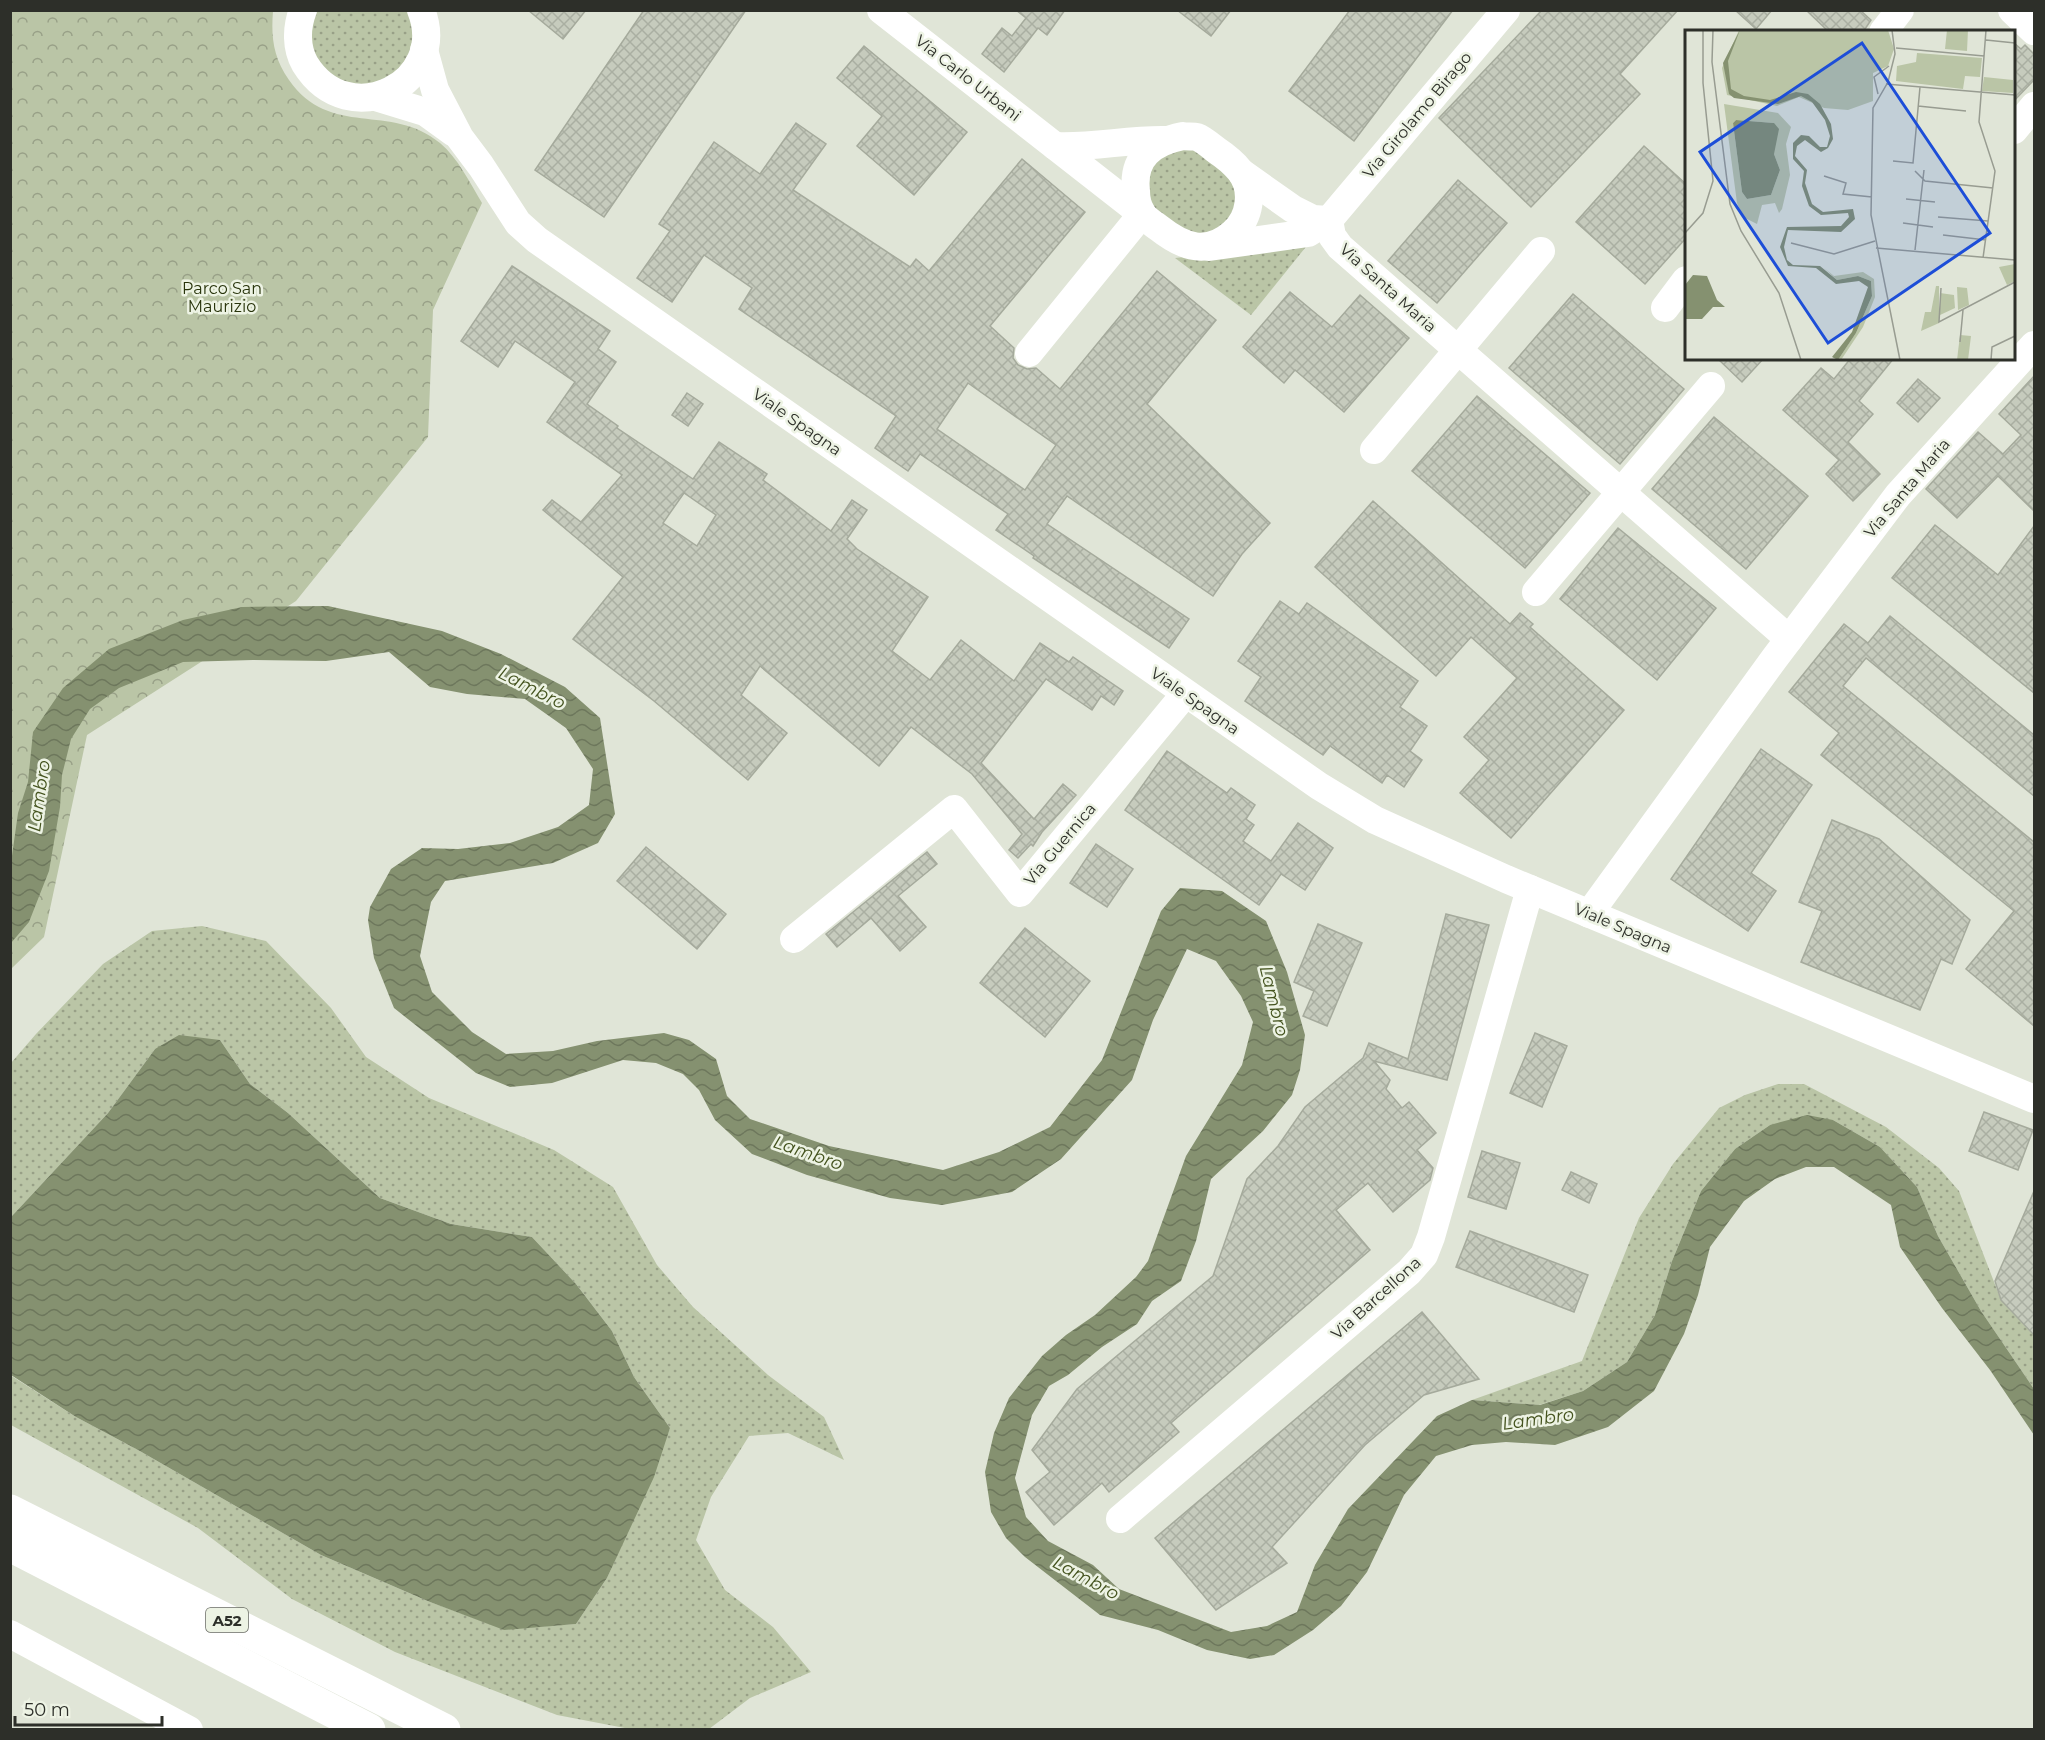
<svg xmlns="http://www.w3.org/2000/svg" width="2045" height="1740" viewBox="0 0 2045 1740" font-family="Montserrat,sans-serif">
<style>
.grass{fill:url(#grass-dots)}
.park{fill:url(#park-crowns)}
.water{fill:url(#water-waves)}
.building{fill:url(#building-cross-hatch);stroke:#a5aa9c;stroke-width:1.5;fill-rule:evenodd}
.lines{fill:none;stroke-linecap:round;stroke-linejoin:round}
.minor{stroke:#fff;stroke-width:28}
.highway{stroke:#fff;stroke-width:33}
.labels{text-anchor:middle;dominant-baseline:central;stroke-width:5;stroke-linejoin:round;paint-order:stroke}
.shield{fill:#edf3e4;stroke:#676a61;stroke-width:1.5}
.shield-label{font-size:15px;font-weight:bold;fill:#2d2f29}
.street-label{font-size:16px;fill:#2d2f29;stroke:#edf3e4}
.park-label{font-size:16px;fill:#28340b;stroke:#edf3e4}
.water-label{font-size:18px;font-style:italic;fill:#44531e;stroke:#edf3e4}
.inset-road{fill:none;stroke:#989c91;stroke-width:1.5}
.view{fill:#1d4ed8;fill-opacity:0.15;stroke:#1d4ed8;stroke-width:3}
.inset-edge{fill:none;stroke:#2d2f29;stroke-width:3}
</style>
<defs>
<pattern id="grass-dots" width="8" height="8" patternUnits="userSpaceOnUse" patternTransform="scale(1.5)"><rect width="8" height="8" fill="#bac5a6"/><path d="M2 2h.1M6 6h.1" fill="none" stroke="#98a087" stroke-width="1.8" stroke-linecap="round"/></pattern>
<pattern id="park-crowns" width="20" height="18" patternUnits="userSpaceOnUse" patternTransform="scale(1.5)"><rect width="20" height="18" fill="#bac5a6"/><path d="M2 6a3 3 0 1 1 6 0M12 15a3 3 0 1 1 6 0" fill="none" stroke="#98a087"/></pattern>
<pattern id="water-waves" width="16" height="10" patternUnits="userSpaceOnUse" patternTransform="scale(1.5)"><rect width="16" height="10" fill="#859170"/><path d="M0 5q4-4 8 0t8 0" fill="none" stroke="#6d775c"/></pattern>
<pattern id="building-cross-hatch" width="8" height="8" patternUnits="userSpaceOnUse" patternTransform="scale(1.5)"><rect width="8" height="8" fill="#c6cbbd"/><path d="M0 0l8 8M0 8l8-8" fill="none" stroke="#aaafa2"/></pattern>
</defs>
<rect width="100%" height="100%" fill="#e0e5d7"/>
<g class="grass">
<path d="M 314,11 L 410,11 L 414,45 L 396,75 L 365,88 L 333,80 L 311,54 L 309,21 Z"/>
<path d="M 1193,149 L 1222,169 L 1236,188 L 1236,207 L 1224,225 L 1206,235 L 1180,229 L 1152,207 L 1147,182 L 1153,163 L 1170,151 Z"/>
<path d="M 1309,243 L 1251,315 L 1175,258 Z"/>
<path d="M 202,926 L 266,941 L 331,1008 L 366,1057 L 429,1098 L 554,1150 L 613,1187 L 657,1265 L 693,1307 L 768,1375 L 824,1417 L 844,1460 L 788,1433 L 749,1436 L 711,1497 L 696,1540 L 725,1590 L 773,1627 L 811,1672 L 750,1698 L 709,1729 L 630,1729 L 557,1715 L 395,1652 L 292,1599 L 198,1528 L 11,1425 L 10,1375 L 76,1417 L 138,1450 L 321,1555 L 430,1602 L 504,1629 L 576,1624 L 607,1578 L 628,1531 L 670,1428 L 634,1377 L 612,1331 L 576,1284 L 532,1237 L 451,1224 L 380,1198 L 288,1113 L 250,1084 L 220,1040 L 155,1049 L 108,1113 L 11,1217 L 11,1063 L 36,1034 L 103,964 L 152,931 Z"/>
<path d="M 1778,1084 L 1804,1084 L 1886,1127 L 1939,1168 L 1959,1191 L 2001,1300 L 2034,1335 L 2034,1389 L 1981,1311 L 1938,1236 L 1917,1187 L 1880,1147 L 1833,1120 L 1770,1125 L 1735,1149 L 1701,1191 L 1672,1261 L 1655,1315 L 1627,1362 L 1583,1391 L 1539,1405 L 1472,1400 L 1582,1361 L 1639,1218 L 1673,1164 L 1719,1108 L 1745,1095 Z"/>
</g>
<path class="park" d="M 11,11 L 273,11 C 271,37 273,57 289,80 C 330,139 391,102 440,143 C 458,158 470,183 482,203 L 433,310 L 428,437 L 296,601 L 87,735 L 44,937 L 11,969 Z"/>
<g class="water">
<path d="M 328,606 L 442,631 L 501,654 L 565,687 L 600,718 L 615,814 L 598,843 L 553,863 L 445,881 L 431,902 L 420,956 L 432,992 L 472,1032 L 506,1054 L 553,1051 L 597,1041 L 664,1033 L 689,1040 L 716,1059 L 727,1096 L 750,1119 L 829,1146 L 943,1170 L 999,1152 L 1050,1127 L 1102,1060 L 1161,911 L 1180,888 L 1222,891 L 1266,921 L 1287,972 L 1305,1035 L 1300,1070 L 1292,1095 L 1263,1131 L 1211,1179 L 1196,1241 L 1181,1281 L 1152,1301 L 1137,1324 L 1102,1347 L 1068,1375 L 1049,1386 L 1032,1415 L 1015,1478 L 1026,1517 L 1048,1541 L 1093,1565 L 1119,1589 L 1231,1632 L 1267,1626 L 1297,1612 L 1315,1565 L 1348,1509 L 1437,1416 L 1472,1400 L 1540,1405 L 1583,1391 L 1627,1362 L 1655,1315 L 1672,1261 L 1701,1191 L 1735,1149 L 1770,1125 L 1807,1115 L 1833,1120 L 1880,1147 L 1917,1187 L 1938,1236 L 1981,1311 L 2034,1389 L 2034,1435 L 1990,1370 L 1942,1308 L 1900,1247 L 1891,1205 L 1834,1167 L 1806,1167 L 1775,1179 L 1744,1201 L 1710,1247 L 1698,1295 L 1684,1334 L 1654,1391 L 1608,1427 L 1555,1445 L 1506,1442 L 1472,1445 L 1436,1456 L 1404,1495 L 1367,1572 L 1341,1606 L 1313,1630 L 1274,1655 L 1250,1659 L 1207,1650 L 1158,1630 L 1100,1615 L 1025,1557 L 1006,1538 L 991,1512 L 985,1472 L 994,1433 L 1009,1398 L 1042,1356 L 1066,1335 L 1095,1315 L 1136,1277 L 1148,1261 L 1186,1156 L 1242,1065 L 1253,1022 L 1241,996 L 1216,961 L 1187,949 L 1153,1020 L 1132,1080 L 1061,1159 L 1012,1192 L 942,1205 L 890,1198 L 807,1175 L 752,1154 L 715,1120 L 699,1090 L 683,1074 L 656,1063 L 623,1060 L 552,1083 L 510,1087 L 476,1073 L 394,1008 L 374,958 L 368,920 L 370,907 L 391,869 L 422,848 L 458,849 L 510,843 L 558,827 L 589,805 L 593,769 L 566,728 L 525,699 L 467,694 L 430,687 L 389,652 L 326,661 L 253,660 L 183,662 L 119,688 L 90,709 L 71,739 L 62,775 L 60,807 L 49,871 L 29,922 L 11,943 L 11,863 L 18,813 L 28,782 L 33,732 L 63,688 L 109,649 L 183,620 L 242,607 Z"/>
<path d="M 179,1035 L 220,1040 L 250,1084 L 288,1113 L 380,1198 L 451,1224 L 532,1237 L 576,1284 L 612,1331 L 634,1377 L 670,1428 L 654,1477 L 607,1578 L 576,1624 L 504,1630 L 430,1602 L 321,1555 L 138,1450 L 76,1417 L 11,1375 L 11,1217 L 108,1113 L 155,1049 Z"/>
</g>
<g class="building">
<path d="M 528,10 L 586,10 L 563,39 Z"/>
<path d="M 644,10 L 746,10 L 604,217 L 535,170 Z"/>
<path d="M 1016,10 L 1065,10 L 1047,35 L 1038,28 L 1004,72 L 982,54 L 1002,28 L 1012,36 L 1026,18 Z"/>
<path d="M 1177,10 L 1231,10 L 1211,36 Z"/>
<path d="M 1350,10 L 1453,10 L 1354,141 L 1289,91 Z"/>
<path d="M 1542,10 L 1678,10 L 1620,74 L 1640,94 L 1531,207 L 1439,118 Z"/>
<path d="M 1735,10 L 1772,10 L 1756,29 Z"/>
<path d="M 1806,10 L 1860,10 L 1871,20 L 1863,32 L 1829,32 Z"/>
<path d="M 2013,42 L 2021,49 L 2025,45 L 2034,54 L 2034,80 L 2013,102 Z"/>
<path d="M 864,46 L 967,132 L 914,195 L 857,146 L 882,116 L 837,78 Z"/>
<path d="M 796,123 L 826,144 L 793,190 L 910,267 L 916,259 L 929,271 L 1022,159 L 1085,212 L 990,326 L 1014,348 L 1013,358 L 1018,365 L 1027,369 L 1036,368 L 1060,389 L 1157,271 L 1216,320 L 1147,404 L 1270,523 L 1242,554 L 1213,596 L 1067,496 L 1047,524 L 1189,619 L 1169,648 L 1033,558 L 1034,556 L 996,530 L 1008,514 L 920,454 L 908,471 L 875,448 L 896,416 L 739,309 L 752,288 L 704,255 L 672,302 L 637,278 L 670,231 L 659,224 L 714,142 L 760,174 ZM 968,383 L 1056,445 L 1025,490 L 937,429 Z"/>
<path d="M 1644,146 L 1686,184 L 1686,238 L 1645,284 L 1576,222 Z"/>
<path d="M 1458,180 L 1507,223 L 1437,303 L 1388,261 Z"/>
<path d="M 512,266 L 610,331 L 598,349 L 616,362 L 587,404 L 618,426 L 617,428 L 693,479 L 719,442 L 767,474 L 763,480 L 831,531 L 852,500 L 867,510 L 847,539 L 857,549 L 928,597 L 892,651 L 930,680 L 961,640 L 1014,681 L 1040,643 L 1069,662 L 1073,657 L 1123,691 L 1114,705 L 1101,696 L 1092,710 L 1046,679 L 981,763 L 1034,819 L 1063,784 L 1076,795 L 1042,832 L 1033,846 L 1031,844 L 1018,858 L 1009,850 L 1022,834 L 972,774 L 911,727 L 879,766 L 760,666 L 741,695 L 787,733 L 748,780 L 654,701 L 573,639 L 623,577 L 543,510 L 552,500 L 581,522 L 622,475 L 547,422 L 575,382 L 515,341 L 498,367 L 461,341 ZM 684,493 L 716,515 L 697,546 L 663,523 Z"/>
<path d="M 1290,292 L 1332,327 L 1360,295 L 1409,338 L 1344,412 L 1295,370 L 1284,383 L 1243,347 Z"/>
<path d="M 1573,294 L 1684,389 L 1620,464 L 1509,368 Z"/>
<path d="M 1717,358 L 1764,358 L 1742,382 Z"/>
<path d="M 1851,358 L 1894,358 L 1859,401 L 1873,414 L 1848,442 L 1880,474 L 1853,501 L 1826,474 L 1839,460 L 1783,410 L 1821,368 L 1834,379 Z"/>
<path d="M 2034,376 L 2034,511 L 1998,476 L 1957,518 L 1926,489 L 1978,432 L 2003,454 L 2021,435 L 1999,414 Z"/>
<path d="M 1918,379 L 1940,398 L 1918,422 L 1897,403 Z"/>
<path d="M 687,393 L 703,404 L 688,426 L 672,415 Z"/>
<path d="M 1477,396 L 1590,493 L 1525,568 L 1412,471 Z"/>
<path d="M 1714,417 L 1808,496 L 1746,569 L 1652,489 Z"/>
<path d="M 1373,501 L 1510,624 L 1520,613 L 1533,624 L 1530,627 L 1624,710 L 1511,838 L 1460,793 L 1489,760 L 1464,737 L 1517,678 L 1471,637 L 1436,676 L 1315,567 Z"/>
<path d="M 1935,525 L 1998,575 L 2034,526 L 2034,693 L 1892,578 Z"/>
<path d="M 1618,528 L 1716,608 L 1657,680 L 1560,599 Z"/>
<path d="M 1280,601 L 1299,614 L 1307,603 L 1418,681 L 1400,707 L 1427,726 L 1410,751 L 1422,760 L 1404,787 L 1387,775 L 1382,783 L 1330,746 L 1323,755 L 1245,701 L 1261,677 L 1238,661 Z"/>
<path d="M 1890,616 L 2034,735 L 2034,796 L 1866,658 L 1843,686 L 2034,842 L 2034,1026 L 1966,969 L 2014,911 L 1821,755 L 1839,733 L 1789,692 L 1844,624 L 1868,643 Z"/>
<path d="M 1761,749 L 1812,785 L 1751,873 L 1776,891 L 1748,931 L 1671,879 Z"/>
<path d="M 1167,751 L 1227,793 L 1231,788 L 1255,805 L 1246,819 L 1254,825 L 1243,841 L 1271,861 L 1298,823 L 1333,848 L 1305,890 L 1281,874 L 1259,905 L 1125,810 Z"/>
<path d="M 1832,820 L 1879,839 L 1970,920 L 1952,964 L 1941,959 L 1920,1010 L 1801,962 L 1822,911 L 1799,902 Z"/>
<path d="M 1096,844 L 1133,869 L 1107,907 L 1070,883 Z"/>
<path d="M 646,847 L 726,914 L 697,949 L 617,881 Z"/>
<path d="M 927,852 L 937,864 L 898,896 L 926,927 L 900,951 L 871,918 L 837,947 L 826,934 Z"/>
<path d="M 1446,914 L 1489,925 L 1447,1080 L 1374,1061 L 1390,1080 L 1386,1089 L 1402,1108 L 1409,1102 L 1436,1133 L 1417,1150 L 1433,1168 L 1430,1180 L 1393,1212 L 1368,1183 L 1336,1210 L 1370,1250 L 1171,1423 L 1179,1432 L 1109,1492 L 1102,1483 L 1054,1525 L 1026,1492 L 1050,1472 L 1032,1450 L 1077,1389 L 1213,1276 L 1247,1179 L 1278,1146 L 1305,1107 L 1363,1058 L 1369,1043 L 1408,1059 Z"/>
<path d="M 1318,924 L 1362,943 L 1327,1026 L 1303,1016 L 1314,991 L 1294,982 Z"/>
<path d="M 1025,928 L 1090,981 L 1045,1037 L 980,983 Z"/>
<path d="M 1535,1033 L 1567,1046 L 1542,1107 L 1510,1093 Z"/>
<path d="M 1984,1112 L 2033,1130 L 2018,1170 L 1969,1151 Z"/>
<path d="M 1482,1151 L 1520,1163 L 1506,1209 L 1468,1197 Z"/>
<path d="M 1571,1172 L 1597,1184 L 1589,1203 L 1562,1190 Z"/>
<path d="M 2034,1191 L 2034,1335 L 2001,1300 L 1995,1281 Z"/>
<path d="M 1470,1231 L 1588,1275 L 1574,1312 L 1456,1267 Z"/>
<path d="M 1422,1312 L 1479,1379 L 1424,1395 L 1365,1445 L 1272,1547 L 1287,1563 L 1216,1610 L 1155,1538 Z"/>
</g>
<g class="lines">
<g class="minor">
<path d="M 303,10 C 296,28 296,48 305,64 C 349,135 450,82 421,10"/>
<path d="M 881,10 L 1142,214 L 1029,353"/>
<path d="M 2012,10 L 2034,31"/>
<path d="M 1883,32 L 1900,10"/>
<path d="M 424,50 L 435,90 L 460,138 L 481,166 L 518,223 L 537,240 L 1319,786 L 1375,820 L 1506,879 L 2034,1099"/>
<path d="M 376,97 L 425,112 L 454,133"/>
<path d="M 2014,130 L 2034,106"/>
<path d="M 1183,136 C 1187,137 1193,136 1197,137 C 1203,139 1211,146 1216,150 C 1225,156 1233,162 1240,171 C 1255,190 1250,218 1233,233 C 1207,256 1183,247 1159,228 C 1154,224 1145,219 1142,213 C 1138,207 1136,198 1136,191 C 1132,157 1153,142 1183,136 Z"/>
<path d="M 1055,146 C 1092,148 1129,139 1166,140"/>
<path d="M 1242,173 L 1293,209 L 1313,219 L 1329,220"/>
<path d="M 1329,220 L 1332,236 L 1340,247 L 1789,639"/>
<path d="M 1209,247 L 1308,233 L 1329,220 L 1506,10"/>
<path d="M 1665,308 L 1686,280"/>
<path d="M 1374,450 L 1541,251"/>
<path d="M 1536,592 L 1711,386"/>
<path d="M 1589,914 L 1774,659 L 1898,495 L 2034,345"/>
<path d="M 794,939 L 954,809 L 1020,893 L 1185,694"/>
<path d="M 1120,1519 L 1409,1272 L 1424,1255 L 1431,1237 L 1530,889"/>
<path d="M 10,1634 L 189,1730"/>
</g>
<g class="highway">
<path d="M 10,1511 L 444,1730"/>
<path d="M 10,1545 L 369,1730"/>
</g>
</g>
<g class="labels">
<rect class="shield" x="206" y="1608" width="42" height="24" rx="4.5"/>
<g class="shield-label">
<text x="227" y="1620">A52</text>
</g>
<g class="street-label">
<text transform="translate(968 78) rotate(38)">Via Carlo Urbani</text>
<text transform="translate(1417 115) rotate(-50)">Via Girolamo Birago</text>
<text transform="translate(1388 288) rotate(42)">Via Santa Maria</text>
<text transform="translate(797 422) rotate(35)">Viale Spagna</text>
<text transform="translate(1907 488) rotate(-50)">Via Santa Maria</text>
<text transform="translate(1195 701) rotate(35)">Viale Spagna</text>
<text transform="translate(1060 844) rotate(-50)">Via Guernica</text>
<text transform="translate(1623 928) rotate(23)">Viale Spagna</text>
<text transform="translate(1376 1298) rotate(-42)">Via Barcellona</text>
</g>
<g class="park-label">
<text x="222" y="288">Parco San<tspan x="222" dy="18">Maurizio</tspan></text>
</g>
<g class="water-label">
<text transform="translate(532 688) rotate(27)">Lambro</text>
<text transform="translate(39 796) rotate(-82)">Lambro</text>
<text transform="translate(1274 1001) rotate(76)">Lambro</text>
<text transform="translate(808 1153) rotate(19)">Lambro</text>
<text transform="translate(1538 1419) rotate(-8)">Lambro</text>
<text transform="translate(1086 1578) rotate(28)">Lambro</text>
</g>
</g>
<g transform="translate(1685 30)">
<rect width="330" height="330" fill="#e0e5d7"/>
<path d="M 232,23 L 297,28 L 295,47 L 280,46 L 278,59 L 211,51 L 212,36 L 231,32 ZM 299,47 L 328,50 L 328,63 L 297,61 ZM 39,74 L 93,83 L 106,97 L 101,114 L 105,145 L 97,179 L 94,183 L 90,173 L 77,175 L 72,194 L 58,187 L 52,173 ZM 51,90 L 89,93 L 89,124 L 95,140 L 86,165 L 62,169 L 57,162 L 48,93 ZM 139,238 L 149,246 L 178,242 L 189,249 L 190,267 L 178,297 L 156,330 L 153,330 L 171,303 L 187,266 L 186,251 L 173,246 L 152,250 ZM 272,257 L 282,258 L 284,275 L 273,280 ZM 255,263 L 269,265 L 270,278 L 255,285 Z" fill="#bac5a6" fill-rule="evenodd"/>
<path d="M 330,234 L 330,251 L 322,255 L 314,237 ZM 251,256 L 254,256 L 254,293 L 236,301 L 240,282 L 246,282 Z" fill="#bac5a6"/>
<path d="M 54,0 L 203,0 L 209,19 L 203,36 L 188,43 L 188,71 L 163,80 L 139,78 L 114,67 L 92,76 L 42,65 L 37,38 ZM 262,0 L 283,0 L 282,21 L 260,19 Z" fill="#bac5a6"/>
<path d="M 275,305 L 286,306 L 283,330 L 272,330 Z" fill="#bac5a6"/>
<path d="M 55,0 L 43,31 L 46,59 L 59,66 L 85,70 L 111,62 L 123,64 L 135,74 L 146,94 L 148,109 L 143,118 L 136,122 L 120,110 L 112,116 L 110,126 L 122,140 L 120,153 L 127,174 L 138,182 L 168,179 L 170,189 L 156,202 L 103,200 L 99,217 L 102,230 L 108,235 L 135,236 L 152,250 L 173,246 L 186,251 L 187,266 L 171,303 L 153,330 L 147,327 L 167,302 L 183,257 L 174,251 L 151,254 L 131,238 L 103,236 L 95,217 L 102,197 L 156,196 L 164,187 L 163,183 L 136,185 L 124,176 L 117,156 L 119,141 L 108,129 L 108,113 L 116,105 L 124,106 L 135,117 L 142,117 L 145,106 L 140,90 L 127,72 L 116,66 L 93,74 L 49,68 L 44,64 L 38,33 ZM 51,90 L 89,93 L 94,99 L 89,124 L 95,140 L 86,165 L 62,169 L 57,162 L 48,93 ZM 8,245 L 22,246 L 32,270 L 40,277 L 28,277 L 17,289 L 0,289 L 0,255 Z" fill="#859170"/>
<path class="inset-road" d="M 28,0 L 27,32 L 45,174 L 56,201 L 94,263 L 116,330M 207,0 L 210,24 L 203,52 L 188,78 L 186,185 L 215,330M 301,10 L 330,13M 211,18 L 299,26M 201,54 L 330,65M 193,64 L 189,47 L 204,36M 233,76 L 281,81M 208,131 L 228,133 L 235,57M 230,141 L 240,151 L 308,158M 139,146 L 161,153 L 158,164 L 187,167M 221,169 L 250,172M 253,187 L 303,191M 218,193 L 248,197M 0,203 L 18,183 L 28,151 L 18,53 L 18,0M 258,205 L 301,210M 106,213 L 149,224 L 190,211M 191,218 L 330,230M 230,220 L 239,140M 298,228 L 310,141 L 294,92 L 301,0M 256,258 L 254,292 L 330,252M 275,312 L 278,280M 306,330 L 307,317 L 330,306"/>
<path class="view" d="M 177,13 L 305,203 L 143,313 L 15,122 Z"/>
<rect width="330" height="330" class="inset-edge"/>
</g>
<rect width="2045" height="1740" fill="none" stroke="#2d2f29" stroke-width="24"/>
<path d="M15 1716v9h147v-9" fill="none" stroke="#2d2f29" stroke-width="3"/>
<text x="24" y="1716" font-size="18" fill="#2d2f29" stroke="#edf3e4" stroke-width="4.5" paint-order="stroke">50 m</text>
</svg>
